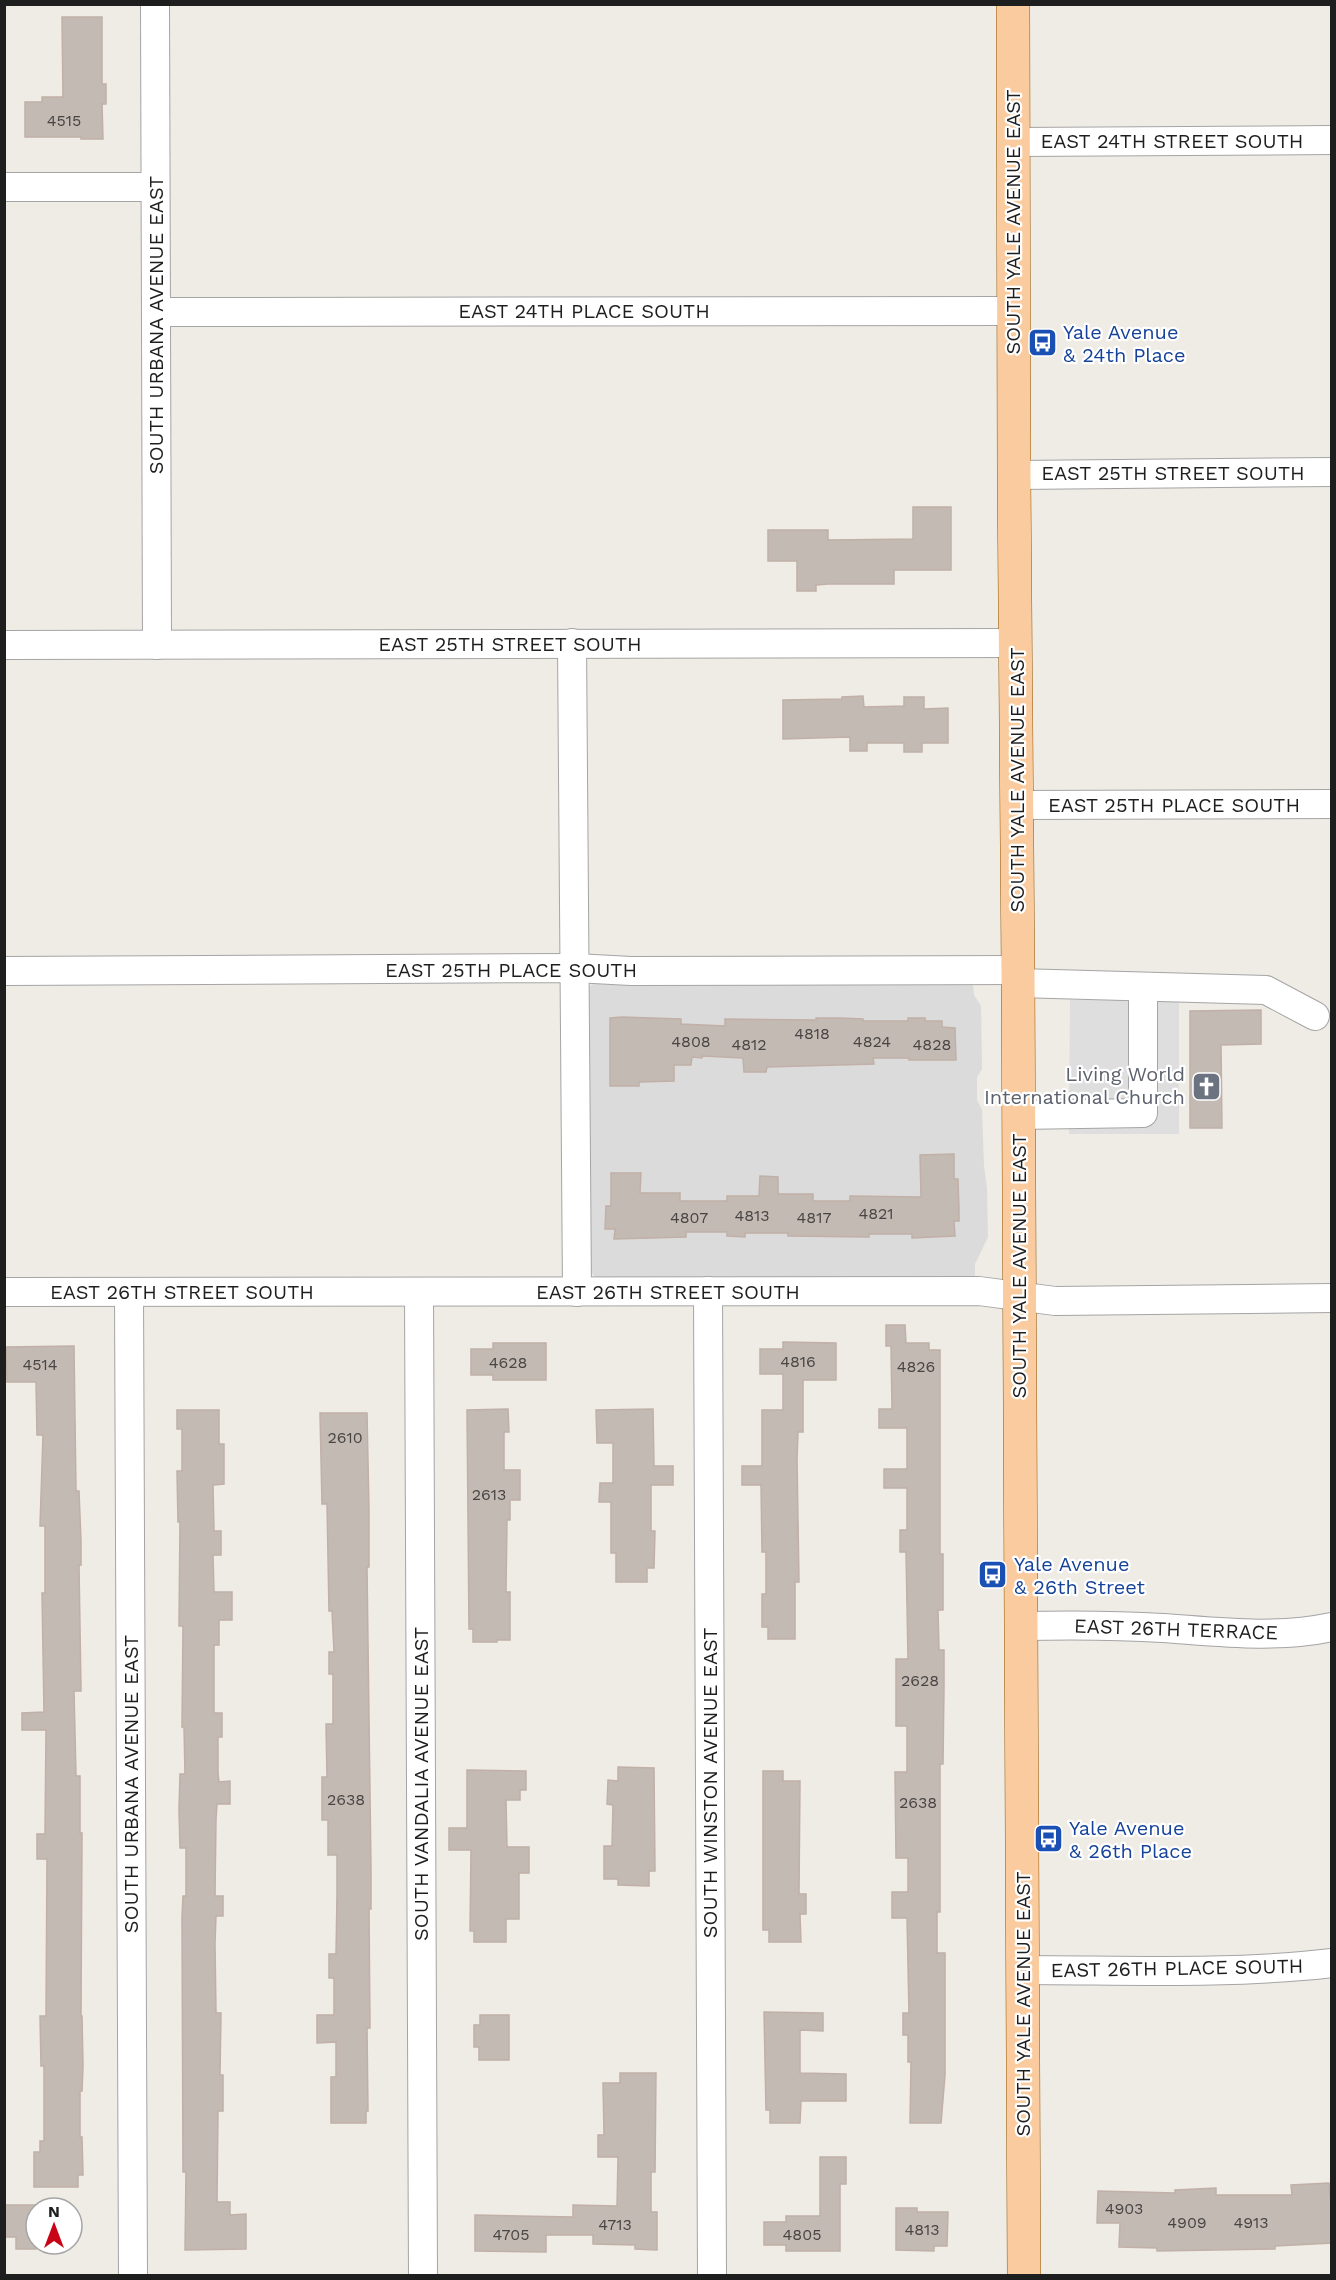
<svg xmlns="http://www.w3.org/2000/svg" width="1336" height="2280" viewBox="0 0 1336 2280" font-family="'Work Sans',sans-serif">
<style>
.residential{fill:#dcdbdb}
.parking{fill:#dedede}
.building{fill:#c4bab4;stroke:#c0b0a7;stroke-width:1.5}
.lines{fill:none;stroke-linecap:round;stroke-linejoin:round}
.minor-casing{stroke:#a5a5a5;stroke-width:30}
.major-casing{stroke:#955804;stroke-width:34}
.minor{stroke:#fff;stroke-width:28}
.major{stroke:#f9cb9f;stroke-width:33}
.labels{text-anchor:middle;dominant-baseline:central;stroke-width:4.5;stroke-linejoin:round;paint-order:stroke}
.number-label{font-size:16px;fill:#484544}
.street-label{font-size:20px;fill:#1e1e1e;stroke:#fff}
.transit-label{font-size:20px;fill:#164399;stroke:#fff;text-anchor:start}
.worship-label{font-size:20px;fill:#5b616d;stroke:#fff;text-anchor:end}
</style>
<rect width="100%" height="100%" fill="#efebe5"/>
<path class="residential" d="M 599,982 L 973,983 L 974,995 L 981,1006 L 982,1069 L 977,1077 L 977,1100 L 982,1110 L 984,1166 L 987,1188 L 988,1237 L 975,1264 L 975,1276 L 601,1278 L 594,1276 L 589,1269 L 587,992 L 591,985 Z"/>
<path class="parking" d="M 1070,1000 L 1179,1000 L 1179,1134 L 1069,1134 Z"/>
<g class="building">
<path d="M 62,17 L 102,17 L 102,84 L 106,84 L 106,104 L 102,104 L 103,139 L 81,139 L 81,137 L 25,137 L 25,102 L 42,102 L 42,97 L 63,97 Z"/>
<path d="M 913,507 L 951,507 L 951,570 L 894,570 L 894,584 L 828,584 L 816,585 L 816,591 L 797,591 L 797,561 L 768,561 L 768,530 L 828,530 L 828,540 L 913,539 Z"/>
<path d="M 863,696 L 864,707 L 904,706 L 904,697 L 924,697 L 924,709 L 948,708 L 948,743 L 922,743 L 922,752 L 904,752 L 904,743 L 867,743 L 867,751 L 850,751 L 850,737 L 783,739 L 783,700 L 842,699 L 842,697 Z"/>
<path d="M 1261,1010 L 1261,1044 L 1221,1045 L 1222,1128 L 1190,1128 L 1190,1011 Z"/>
<path d="M 622,1017 L 681,1019 L 681,1024 L 725,1026 L 725,1019 L 816,1020 L 816,1018 L 840,1018 L 863,1019 L 863,1021 L 908,1021 L 908,1018 L 925,1018 L 925,1021 L 942,1021 L 942,1027 L 955,1028 L 956,1060 L 909,1060 L 909,1058 L 873,1058 L 874,1064 L 767,1067 L 766,1072 L 744,1072 L 743,1058 L 702,1056 L 702,1058 L 692,1057 L 691,1065 L 674,1065 L 674,1081 L 639,1082 L 639,1086 L 610,1086 L 610,1018 Z"/>
<path d="M 954,1154 L 954,1179 L 958,1179 L 959,1210 L 959,1221 L 954,1221 L 955,1236 L 912,1238 L 912,1234 L 869,1234 L 869,1237 L 788,1236 L 788,1233 L 745,1233 L 745,1237 L 727,1236 L 727,1232 L 686,1232 L 686,1237 L 614,1239 L 615,1229 L 605,1229 L 606,1206 L 611,1206 L 611,1173 L 641,1173 L 640,1193 L 680,1193 L 680,1201 L 727,1201 L 727,1196 L 759,1196 L 760,1176 L 778,1177 L 778,1194 L 813,1194 L 813,1201 L 850,1201 L 850,1196 L 921,1197 L 920,1155 Z"/>
<path d="M 886,1325 L 905,1325 L 906,1343 L 929,1343 L 929,1350 L 940,1350 L 940,1554 L 943,1554 L 943,1610 L 938,1610 L 939,1650 L 944,1650 L 944,1687 L 943,1764 L 940,1764 L 940,1912 L 937,1912 L 937,1953 L 945,1953 L 945,2075 L 941,2123 L 910,2123 L 911,2062 L 908,2062 L 908,2035 L 903,2035 L 903,2013 L 909,2013 L 907,1918 L 892,1918 L 892,1892 L 908,1892 L 908,1858 L 896,1858 L 895,1772 L 907,1772 L 907,1726 L 896,1726 L 896,1659 L 908,1659 L 906,1552 L 900,1552 L 900,1530 L 907,1530 L 907,1488 L 884,1488 L 884,1469 L 907,1469 L 907,1428 L 879,1428 L 879,1409 L 892,1409 L 891,1346 L 886,1346 Z"/>
<path d="M 783,1342 L 836,1343 L 836,1380 L 803,1380 L 803,1432 L 798,1432 L 797,1459 L 799,1582 L 795,1582 L 795,1639 L 768,1639 L 768,1627 L 762,1627 L 762,1594 L 766,1594 L 766,1552 L 762,1552 L 761,1485 L 742,1485 L 742,1466 L 762,1466 L 762,1410 L 783,1410 L 783,1374 L 760,1374 L 760,1349 L 783,1349 Z"/>
<path d="M 493,1343 L 546,1343 L 546,1380 L 493,1380 L 493,1375 L 471,1375 L 471,1349 L 493,1349 Z"/>
<path d="M 74,1346 L 76,1491 L 79,1491 L 81,1541 L 81,1565 L 79,1565 L 81,1691 L 74,1691 L 76,1776 L 80,1776 L 80,1833 L 82,1833 L 81,2016 L 82,2016 L 83,2066 L 82,2091 L 80,2091 L 80,2137 L 82,2137 L 83,2175 L 78,2175 L 78,2187 L 34,2187 L 34,2152 L 40,2152 L 40,2141 L 44,2141 L 44,2066 L 41,2066 L 40,2016 L 46,2016 L 47,1859 L 37,1859 L 37,1834 L 45,1834 L 46,1730 L 22,1730 L 22,1713 L 44,1712 L 42,1593 L 45,1593 L 45,1526 L 40,1526 L 43,1435 L 37,1435 L 36,1382 L 7,1382 L 6,1347 Z"/>
<path d="M 508,1409 L 509,1432 L 504,1432 L 504,1470 L 520,1470 L 520,1500 L 510,1500 L 510,1520 L 507,1520 L 506,1592 L 510,1592 L 510,1640 L 497,1640 L 497,1642 L 473,1642 L 473,1629 L 469,1629 L 467,1410 Z"/>
<path d="M 653,1409 L 654,1466 L 673,1466 L 673,1485 L 651,1485 L 651,1531 L 655,1531 L 654,1568 L 647,1568 L 647,1582 L 616,1582 L 616,1553 L 611,1553 L 611,1502 L 599,1502 L 600,1483 L 613,1483 L 613,1443 L 597,1443 L 596,1410 Z"/>
<path d="M 177,1410 L 219,1410 L 219,1444 L 224,1444 L 224,1484 L 213,1485 L 214,1531 L 221,1531 L 221,1555 L 213,1555 L 214,1592 L 232,1592 L 232,1620 L 219,1620 L 219,1645 L 214,1645 L 214,1713 L 222,1713 L 222,1737 L 218,1737 L 218,1773 L 219,1782 L 230,1781 L 230,1804 L 217,1804 L 216,1819 L 215,1896 L 223,1896 L 223,1916 L 216,1916 L 215,1943 L 216,2013 L 221,2013 L 220,2075 L 223,2075 L 223,2111 L 218,2111 L 217,2202 L 230,2202 L 230,2215 L 246,2214 L 246,2249 L 185,2250 L 186,2172 L 183,2172 L 182,1917 L 183,1896 L 186,1896 L 186,1848 L 180,1848 L 179,1810 L 180,1774 L 185,1774 L 184,1727 L 182,1727 L 183,1626 L 179,1626 L 180,1522 L 178,1522 L 177,1471 L 182,1471 L 182,1429 L 177,1429 Z"/>
<path d="M 320,1413 L 367,1413 L 369,1509 L 369,1567 L 367,1567 L 371,1870 L 371,1909 L 369,1909 L 370,2028 L 367,2028 L 368,2111 L 366,2111 L 366,2123 L 331,2123 L 331,2077 L 336,2077 L 336,2042 L 317,2043 L 317,2015 L 334,2015 L 334,1978 L 329,1978 L 329,1954 L 336,1954 L 337,1895 L 337,1855 L 328,1855 L 328,1820 L 322,1820 L 322,1777 L 327,1777 L 326,1724 L 333,1724 L 333,1674 L 329,1674 L 329,1652 L 334,1652 L 332,1611 L 329,1611 L 327,1504 L 322,1504 Z"/>
<path d="M 618,1767 L 654,1768 L 655,1871 L 649,1871 L 649,1886 L 618,1885 L 618,1879 L 604,1879 L 604,1846 L 612,1846 L 613,1805 L 607,1804 L 608,1780 L 618,1781 Z"/>
<path d="M 467,1770 L 526,1771 L 526,1790 L 520,1790 L 520,1800 L 506,1800 L 507,1847 L 529,1847 L 529,1873 L 519,1873 L 519,1919 L 506,1919 L 506,1942 L 474,1942 L 474,1931 L 470,1931 L 471,1850 L 449,1850 L 449,1828 L 467,1828 Z"/>
<path d="M 763,1771 L 783,1771 L 783,1781 L 800,1781 L 799,1894 L 806,1894 L 806,1914 L 800,1914 L 801,1942 L 769,1942 L 769,1930 L 763,1930 Z"/>
<path d="M 764,2012 L 823,2013 L 823,2031 L 800,2030 L 800,2073 L 846,2074 L 846,2101 L 801,2101 L 800,2123 L 770,2123 L 770,2110 L 766,2110 Z"/>
<path d="M 480,2015 L 509,2015 L 509,2060 L 479,2060 L 479,2047 L 474,2047 L 474,2025 L 480,2025 Z"/>
<path d="M 620,2073 L 656,2073 L 655,2172 L 651,2172 L 651,2212 L 657,2212 L 657,2250 L 635,2249 L 635,2245 L 593,2244 L 593,2235 L 546,2235 L 546,2252 L 475,2251 L 475,2215 L 573,2217 L 573,2205 L 617,2206 L 618,2157 L 598,2157 L 598,2135 L 604,2135 L 603,2083 L 620,2083 Z"/>
<path d="M 820,2157 L 846,2157 L 846,2184 L 840,2184 L 840,2251 L 786,2251 L 786,2245 L 764,2245 L 764,2222 L 786,2222 L 786,2216 L 820,2216 Z"/>
<path d="M 1329,2183 L 1330,2197 L 1332,2197 L 1332,2243 L 1275,2246 L 1275,2249 L 1157,2251 L 1157,2248 L 1119,2247 L 1120,2223 L 1097,2223 L 1098,2191 L 1175,2193 L 1175,2190 L 1216,2188 L 1216,2195 L 1292,2195 L 1291,2185 Z"/>
<path d="M 4,2205 L 36,2205 L 36,2249 L 16,2249 L 16,2237 L 4,2237 Z"/>
<path d="M 896,2208 L 917,2208 L 917,2212 L 948,2212 L 947,2246 L 934,2246 L 934,2251 L 896,2250 Z"/>
</g>
<g class="lines">
<defs>
<g id="minor">
<path d="M 155,4 L 157,645"/>
<path d="M 1013,142 L 1332,140"/>
<path d="M 4,187 L 155,187"/>
<path d="M 156,312 L 1013,311"/>
<path d="M 1014,475 L 1332,472"/>
<path d="M 572,643 L 577,1292"/>
<path d="M 4,645 L 1016,643"/>
<path d="M 1017,805 L 1332,804"/>
<path d="M 4,971 L 575,968 L 631,971 L 1018,970"/>
<path d="M 1018,983 L 1266,990 L 1315,1016"/>
<path d="M 1019,1115 L 1143,1113 L 1143,987"/>
<path d="M 708,1291 L 712,2276"/>
<path d="M 4,1292 L 979,1291 L 1055,1301 L 1332,1298"/>
<path d="M 129,1292 L 133,2276"/>
<path d="M 419,1292 L 423,2276"/>
<path d="M 1021,1626 C 1068,1625 1116,1625 1163,1628 C 1220,1632 1275,1639 1332,1627"/>
<path d="M 1022,1970 C 1125,1970 1229,1975 1332,1963"/>
</g>
<path id="major" d="M 1013,4 L 1014,475 L 1018,970 L 1024,2276"/>
</defs>
<use href="#minor" class="minor-casing"/>
<use href="#major" class="major-casing"/>
<use href="#minor" class="minor"/>
<use href="#major" class="major"/>
</g>
<defs>
<symbol id="bus-square" viewBox="-11 -11 22 22"><rect x="-9" y="-9" width="18" height="18" rx="4" fill="#1a4fb4" stroke="#fff"/><path d="M-5-6H5V4H4V6H2V4H-2V6H-4V4H-5ZM-3.5-4V0h7V-4ZM-3.5 1.2v1.5H-2V1.2ZM2 1.2v1.5H3.5V1.2Z" fill="#fff"/></symbol>
<symbol id="church-square" viewBox="-11 -11 22 22"><rect x="-9" y="-9" width="18" height="18" rx="4" fill="#6b7280" stroke="#fff"/><path d="M-1.2-6h2.4v3.5h3.3v2.4h-3.3V6h-2.4V-.1h-3.3v-2.4h3.3Z" fill="#fff"/></symbol>
</defs>
<g fill-rule="evenodd">
<use href="#bus-square" x="1026" y="326" width="33" height="33"/>
<use href="#church-square" x="1190" y="1070" width="33" height="33"/>
<use href="#bus-square" x="976" y="1558" width="33" height="33"/>
<use href="#bus-square" x="1032" y="1822" width="33" height="33"/>
</g>
<g class="labels">
<g class="number-label">
<text x="64" y="120">4515</text>
<text x="812" y="1033">4818</text>
<text x="691" y="1041">4808</text>
<text x="872" y="1041">4824</text>
<text x="749" y="1044">4812</text>
<text x="932" y="1044">4828</text>
<text x="876" y="1213">4821</text>
<text x="752" y="1215">4813</text>
<text x="689" y="1217">4807</text>
<text x="814" y="1217">4817</text>
<text x="798" y="1361">4816</text>
<text x="508" y="1362">4628</text>
<text x="40" y="1364">4514</text>
<text x="916" y="1366">4826</text>
<text x="345" y="1437">2610</text>
<text x="489" y="1494">2613</text>
<text x="920" y="1680">2628</text>
<text x="346" y="1799">2638</text>
<text x="918" y="1802">2638</text>
<text x="1124" y="2208">4903</text>
<text x="1187" y="2222">4909</text>
<text x="1251" y="2222">4913</text>
<text x="615" y="2224">4713</text>
<text x="922" y="2229">4813</text>
<text x="511" y="2234">4705</text>
<text x="802" y="2234">4805</text>
</g>
<g class="street-label">
<text x="1172" y="141">EAST 24TH STREET SOUTH</text>
<text transform="translate(1013 222) rotate(-90)">SOUTH YALE AVENUE EAST</text>
<text x="584" y="311">EAST 24TH PLACE SOUTH</text>
<text transform="translate(156 325) rotate(-90)">SOUTH URBANA AVENUE EAST</text>
<text x="1173" y="473">EAST 25TH STREET SOUTH</text>
<text x="510" y="644">EAST 25TH STREET SOUTH</text>
<text transform="translate(1017 780) rotate(-90)">SOUTH YALE AVENUE EAST</text>
<text x="1174" y="805">EAST 25TH PLACE SOUTH</text>
<text x="511" y="970">EAST 25TH PLACE SOUTH</text>
<text transform="translate(1019 1266) rotate(-90)">SOUTH YALE AVENUE EAST</text>
<text x="182" y="1292">EAST 26TH STREET SOUTH</text>
<text x="668" y="1292">EAST 26TH STREET SOUTH</text>
<text transform="translate(1176 1629) rotate(2)">EAST 26TH TERRACE</text>
<text transform="translate(710 1783) rotate(-90)">SOUTH WINSTON AVENUE EAST</text>
<text transform="translate(131 1784) rotate(-90)">SOUTH URBANA AVENUE EAST</text>
<text transform="translate(421 1784) rotate(-90)">SOUTH VANDALIA AVENUE EAST</text>
<text transform="translate(1177 1968) rotate(-1)">EAST 26TH PLACE SOUTH</text>
<text transform="translate(1023 2004) rotate(-90)">SOUTH YALE AVENUE EAST</text>
</g>
<g class="transit-label">
<text x="1063" y="332">Yale Avenue<tspan x="1063" dy="23">&amp; 24th Place</tspan></text>
<text x="1014" y="1564">Yale Avenue<tspan x="1014" dy="23">&amp; 26th Street</tspan></text>
<text x="1069" y="1828">Yale Avenue<tspan x="1069" dy="23">&amp; 26th Place</tspan></text>
</g>
<g class="worship-label">
<text x="1185" y="1074">Living World<tspan x="1185" dy="23">International Church</tspan></text>
</g>
</g>
<rect width="1336" height="2280" fill="none" stroke="#1e1e1e" stroke-width="12"/>
<g transform="translate(54 2226)"><circle r="28" fill="#ffffff" stroke="#a5a5a5" stroke-width="1.5"/>
<path d="M0-4.5L10 22L0 15L-10 22Z" fill="#c70516"/>
<text y="-9" font-size="16" font-weight="bold" text-anchor="middle" fill="#1e1e1e">N</text>
</g>
</svg>
